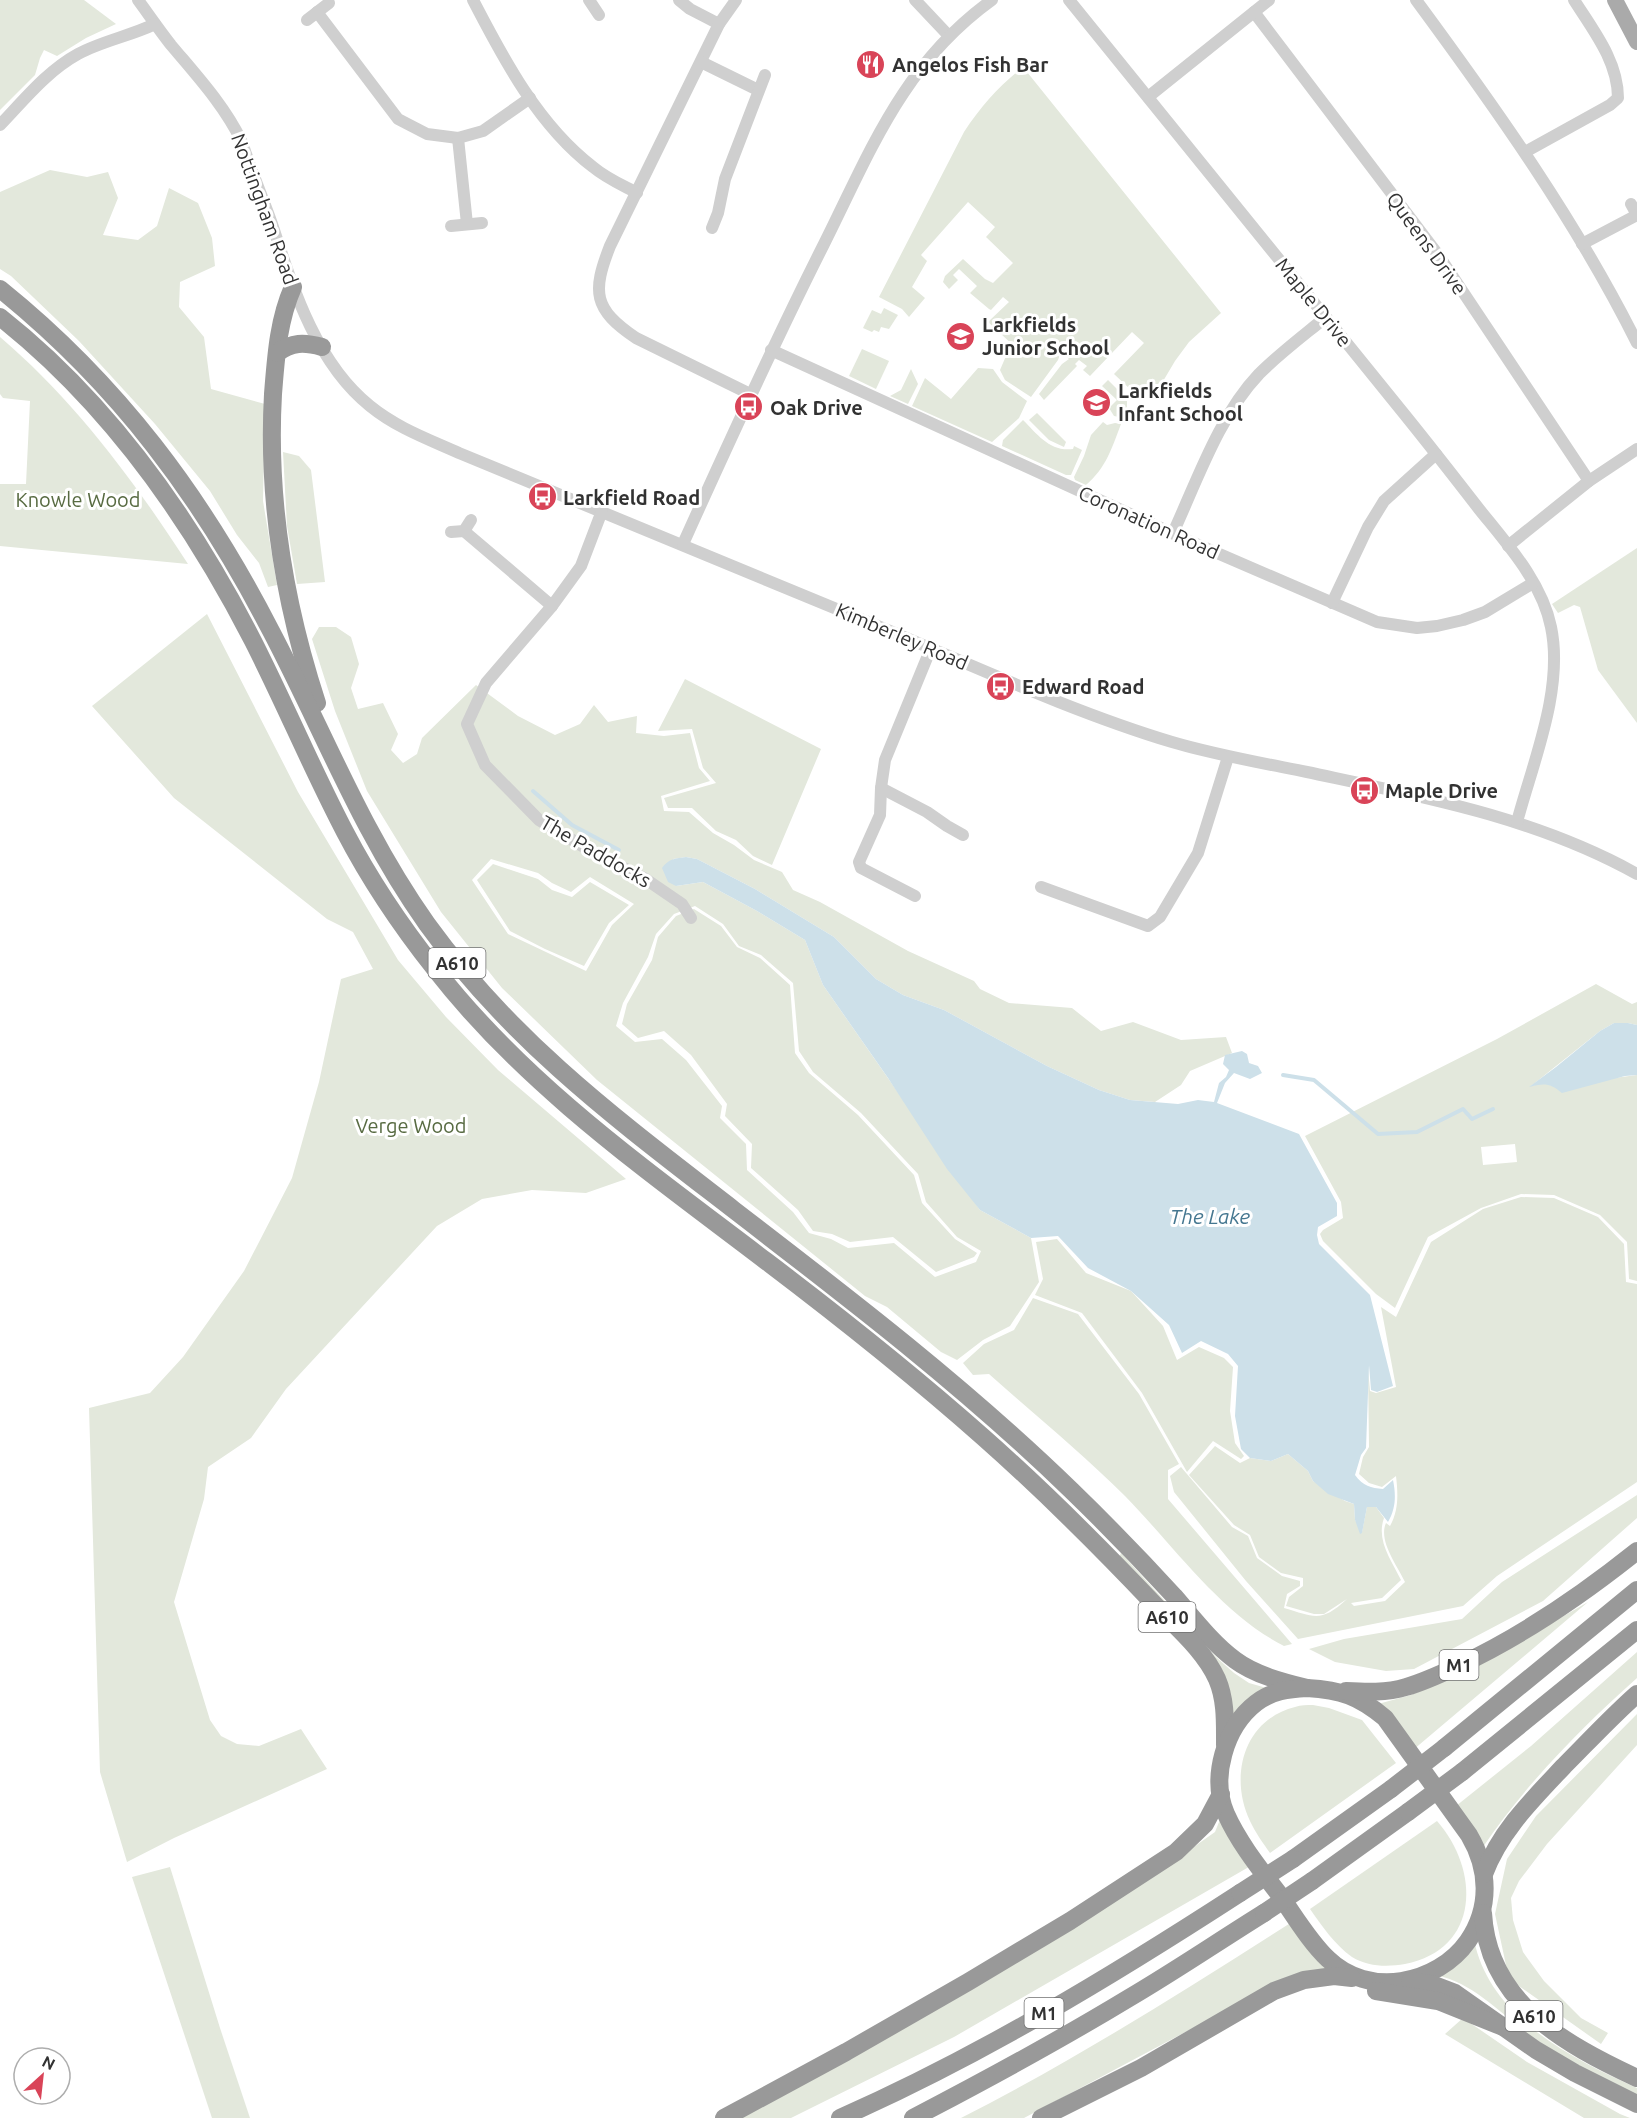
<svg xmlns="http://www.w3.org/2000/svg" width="1637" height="2118" viewBox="0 0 1637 2118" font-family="Ubuntu,sans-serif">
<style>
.green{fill:#e3e8dc;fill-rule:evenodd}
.water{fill:#cde0e9}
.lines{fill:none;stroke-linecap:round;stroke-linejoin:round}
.stream{stroke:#cde0e9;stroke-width:4}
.minor{stroke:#cfcfcf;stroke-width:12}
.major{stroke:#aaa;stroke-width:16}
.highway{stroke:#999;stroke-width:18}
.highway-bridge{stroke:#999;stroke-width:18}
.labels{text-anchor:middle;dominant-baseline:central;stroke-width:6;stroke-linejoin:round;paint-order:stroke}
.shield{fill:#fff;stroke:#707070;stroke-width:1.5}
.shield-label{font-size:18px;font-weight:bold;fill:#323232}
.poi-label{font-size:20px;font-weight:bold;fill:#323232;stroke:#fff;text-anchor:start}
.street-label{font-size:20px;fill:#323232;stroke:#fff}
.park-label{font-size:20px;fill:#586b42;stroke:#fff}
.water-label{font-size:21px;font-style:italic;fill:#457790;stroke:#fff}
</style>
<rect width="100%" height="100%" fill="#fff"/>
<g class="green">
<path d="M 0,0 L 84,0 L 116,24 L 86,38 L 57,56 L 44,50 L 40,58 L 35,75 L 0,110 Z"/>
<path d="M 1023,67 L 1221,313 L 1189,342 L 1175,361 L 1159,388 L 1131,390 L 1114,374 L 1144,343 L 1132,332 L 1090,376 L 1083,370 L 1087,366 L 1079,360 L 1075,364 L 1077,366 L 1044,400 L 1039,394 L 1062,364 L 1069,359 L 1061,352 L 1058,360 L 1031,397 L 1005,380 L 1000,370 L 1006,356 L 1014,346 L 988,322 L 1009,302 L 1003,297 L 991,310 L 989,309 L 970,293 L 977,286 L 959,269 L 953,275 L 958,280 L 949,289 L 943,282 L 945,276 L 963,259 L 985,279 L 993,283 L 1013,263 L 986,237 L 995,227 L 968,202 L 921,255 L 927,261 L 912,287 L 925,298 L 909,317 L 902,309 L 879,297 L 964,132 C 982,105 998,87 1023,67 Z"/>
<path d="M 50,170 L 87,177 L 108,172 L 118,198 L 103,235 L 138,240 L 157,226 L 169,188 L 198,203 L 212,238 L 215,266 L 180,282 L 179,307 L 204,337 L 211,389 L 265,404 L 263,501 L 277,585 L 268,587 L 259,563 L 237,535 L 210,491 L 155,424 L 79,341 L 11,276 L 0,269 L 0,192 Z"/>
<path d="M 884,308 L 898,315 L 889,329 L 881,327 L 879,332 L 874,330 L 872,332 L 863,328 L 872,310 L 881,314 Z"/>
<path d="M 0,337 C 75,401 135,482 188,564 L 0,546 L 0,484 L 26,484 L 30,401 L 3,398 L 0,394 Z"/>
<path d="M 862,349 L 889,361 L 876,389 L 849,376 Z"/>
<path d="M 978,368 L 993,369 L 1002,382 L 1027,401 L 1019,418 L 992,442 L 912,406 L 925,378 L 951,399 Z"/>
<path d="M 911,369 L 918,384 L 908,404 L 890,396 L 901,390 Z"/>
<path d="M 1108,380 L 1127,399 L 1127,409 L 1124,418 L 1114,416 L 1109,408 L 1117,400 L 1102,386 Z"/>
<path d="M 1037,413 L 1066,442 L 1064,447 L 1049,440 L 1029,420 Z"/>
<path d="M 1023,420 C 1038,435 1050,452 1073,449 L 1074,446 L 1082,450 L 1071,475 L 1066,475 L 1002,446 L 1003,440 Z"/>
<path d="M 1103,422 L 1107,425 L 1115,423 L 1121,424 C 1112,448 1106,468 1086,485 L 1075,480 L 1074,477 L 1084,456 L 1091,435 Z"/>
<path d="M 283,452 L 299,456 L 311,470 L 325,582 L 297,584 L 287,526 Z"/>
<path d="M 1637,548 L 1637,723 L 1598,670 L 1580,607 L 1574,605 L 1558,613 L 1552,604 Z"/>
<path d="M 207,614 L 298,792 L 398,960 L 446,1017 L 498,1070 L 626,1179 L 586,1193 L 532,1190 L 482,1199 L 437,1226 L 286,1389 L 251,1438 L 208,1467 L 204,1499 L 174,1602 L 210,1720 L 221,1736 L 237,1744 L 259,1746 L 301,1729 L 327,1769 L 174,1838 L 127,1862 L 100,1772 L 89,1408 L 150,1393 L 183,1357 L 244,1271 L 292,1178 L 319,1082 L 341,979 L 373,969 L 353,932 L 327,919 L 174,798 L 92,706 Z"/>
<path d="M 319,627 L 336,627 L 351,637 L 359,664 L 351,688 L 358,709 L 383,703 L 398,734 L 391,750 L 403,763 L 417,754 L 422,738 L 476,685 L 518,716 L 555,735 L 580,724 L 594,705 L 608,722 L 637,716 L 636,733 L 664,736 L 690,733 L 699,768 L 710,781 L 661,796 L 664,811 L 689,812 L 713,833 L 734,845 L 754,860 L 782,872 L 793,890 L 820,902 L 908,951 L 974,981 L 980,989 L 1009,1003 L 1072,1008 L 1101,1031 L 1133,1022 L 1181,1040 L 1226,1037 L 1232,1053 L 1190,1071 L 1181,1085 L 1155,1102 L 1130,1100 L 1099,1090 L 1047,1066 L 944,1010 L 903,995 L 876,979 L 834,937 L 755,889 L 697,859 L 686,857 L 673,859 L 676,886 L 703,882 L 757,911 L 805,940 L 823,985 L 980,1210 L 1031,1238 L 1039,1282 L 1010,1326 L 983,1340 L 957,1360 L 941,1352 L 887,1307 L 865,1296 L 597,1080 L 502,988 L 441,912 L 367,791 L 335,711 L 312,639 ZM 491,859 L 538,873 L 552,883 L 571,892 L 590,877 L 634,904 L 612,925 L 586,971 L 508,934 L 472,880 ZM 695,906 L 723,924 L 739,946 L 761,955 L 793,983 L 799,1051 L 813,1072 L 861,1113 L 918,1174 L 926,1202 L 957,1237 L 981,1251 L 976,1262 L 935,1277 L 894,1243 L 848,1248 L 831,1239 L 809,1233 L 793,1212 L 747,1170 L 746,1144 L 720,1118 L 722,1106 L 686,1060 L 662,1039 L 635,1042 L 616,1026 L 623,1003 L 648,957 L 656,934 L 674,914 Z"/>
<path d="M 685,679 L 821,749 L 772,865 L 753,856 L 736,840 L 716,831 L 692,808 L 668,808 L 664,798 L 716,783 L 703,768 L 692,729 L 658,731 Z"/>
<path d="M 493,864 L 538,879 L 552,890 L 572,897 L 590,882 L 629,905 L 609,923 L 584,966 L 545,949 L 510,931 L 477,880 Z"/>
<path d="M 694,909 L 721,926 L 737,947 L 760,958 L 790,985 L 795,1053 L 809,1073 L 858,1115 L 914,1175 L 922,1203 L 955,1239 L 977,1253 L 974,1257 L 936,1272 L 893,1237 L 850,1242 L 832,1234 L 813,1231 L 798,1210 L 751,1168 L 752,1144 L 725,1116 L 727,1104 L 691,1055 L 664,1031 L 638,1038 L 622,1024 L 627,1004 L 652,960 L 658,937 L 676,916 Z"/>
<path d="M 1596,984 L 1632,1004 L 1637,1002 L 1637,1025 L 1628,1023 L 1614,1023 L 1600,1031 L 1531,1086 L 1544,1083 L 1553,1086 L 1637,1075 L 1637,1281 L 1629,1279 L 1627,1242 L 1600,1215 L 1554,1195 L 1521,1194 L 1481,1208 L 1428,1237 L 1395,1308 L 1376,1294 L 1323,1241 L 1320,1234 L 1323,1230 L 1343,1218 L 1341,1202 L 1305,1136 L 1497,1039 ZM 1515,1144 L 1517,1162 L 1483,1165 L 1481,1147 Z"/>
<path d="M 1521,1197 L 1554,1198 L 1598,1217 L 1624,1244 L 1626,1282 L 1637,1284 L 1637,1482 L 1497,1576 L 1463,1606 L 1298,1639 L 1246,1581 L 1174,1492 L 1170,1476 L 1181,1467 L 1232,1527 L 1248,1536 L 1257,1558 L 1282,1576 L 1300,1581 L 1300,1586 L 1287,1594 L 1284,1608 C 1315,1617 1321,1623 1347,1599 L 1324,1614 L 1314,1614 L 1286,1606 L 1289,1597 L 1303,1586 L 1303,1578 L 1281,1573 L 1259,1557 L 1250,1535 L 1234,1525 L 1189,1475 L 1215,1446 L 1240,1463 L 1250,1458 L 1271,1461 L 1288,1454 L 1308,1471 L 1313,1481 L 1345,1501 L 1354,1504 L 1355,1520 L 1362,1532 L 1367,1507 L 1376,1507 L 1384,1518 C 1376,1540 1391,1560 1401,1580 L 1382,1598 L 1351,1603 L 1354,1606 L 1385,1601 L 1405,1582 C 1397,1565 1378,1541 1386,1523 L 1390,1526 C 1399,1510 1398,1493 1396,1476 L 1382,1487 L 1369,1483 L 1359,1474 L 1363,1457 L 1369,1447 L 1368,1369 L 1370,1391 L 1376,1393 L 1396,1387 L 1381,1307 L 1396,1317 L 1431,1242 L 1483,1209 Z"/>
<path d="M 1057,1239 L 1086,1273 L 1131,1291 L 1163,1326 L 1177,1360 L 1199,1347 L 1224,1358 L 1233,1367 L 1230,1411 L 1235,1443 L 1244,1456 L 1241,1459 L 1213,1441 L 1187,1472 L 1142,1393 L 1082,1313 L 1035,1295 L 1043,1279 L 1036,1242 Z"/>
<path d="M 1033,1298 L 1078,1314 L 1139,1394 L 1179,1464 L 1168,1470 L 1168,1499 L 1292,1644 L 1284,1646 C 1221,1614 1174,1546 1125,1496 C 1082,1453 1034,1414 989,1374 L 973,1375 L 963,1363 L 984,1344 L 1014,1330 Z"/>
<path d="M 1637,1495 L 1637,1518 L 1543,1601 L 1414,1669 L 1386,1671 L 1335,1662 L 1309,1649 L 1344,1639 L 1462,1619 L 1502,1582 Z"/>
<path d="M 1121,1553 L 1216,1657 L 1234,1673 L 1249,1683 L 1270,1689 L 1232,1719 L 1230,1701 L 1119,1558 Z"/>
<path d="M 1588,1602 L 1413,1750 L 1378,1704 L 1411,1695 L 1464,1673 Z"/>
<path d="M 1637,1652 L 1637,1678 C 1582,1727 1524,1786 1483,1847 L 1456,1806 L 1531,1746 Z"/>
<path d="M 1313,1705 L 1329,1708 L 1362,1720 L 1396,1763 L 1270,1853 C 1263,1843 1255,1832 1250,1821 C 1229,1777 1243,1720 1295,1707 C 1301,1705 1307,1705 1313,1705 Z"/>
<path d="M 1637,1714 L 1637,1745 L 1547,1844 L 1519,1881 L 1511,1898 L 1513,1920 L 1523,1952 L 1544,1981 L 1581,2018 L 1608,2033 L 1601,2044 L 1509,1979 L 1495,1914 L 1507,1859 L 1536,1816 Z"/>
<path d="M 1221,1817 L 1254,1864 L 954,2037 L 791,2118 L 740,2118 L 1141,1884 L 1215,1832 Z"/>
<path d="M 1437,1821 C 1480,1870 1481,1949 1405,1964 C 1388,1967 1368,1967 1352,1957 C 1335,1945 1322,1926 1310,1909 Z"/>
<path d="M 170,1867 L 220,2028 L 250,2118 L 212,2118 L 132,1877 Z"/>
<path d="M 1292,1922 L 1333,1970 L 1238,2004 L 1024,2118 L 961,2118 C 1075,2060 1184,1991 1292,1922 Z"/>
<path d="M 1474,1940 C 1490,2018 1571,2058 1637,2088 L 1637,2096 C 1601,2078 1566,2060 1532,2037 C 1501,2014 1474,1983 1436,1975 Z"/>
<path d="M 1463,2018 L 1527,2062 L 1620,2114 L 1630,2118 L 1584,2118 L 1445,2034 Z"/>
</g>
<g class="water">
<path d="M 686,857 L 697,859 L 755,889 L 834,937 L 876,979 L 903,995 L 944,1010 L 1047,1066 L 1099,1090 L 1130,1100 L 1178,1104 L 1198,1100 L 1214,1102 L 1219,1083 L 1226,1077 L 1229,1070 L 1223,1064 L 1225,1055 L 1242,1051 L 1247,1054 L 1249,1063 L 1258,1066 L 1262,1073 L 1250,1079 L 1234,1073 L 1225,1083 L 1217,1103 L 1299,1134 L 1337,1203 L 1337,1216 L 1318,1227 L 1317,1235 L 1319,1244 L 1370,1295 L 1393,1386 L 1377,1392 L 1371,1390 L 1369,1365 L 1366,1448 L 1361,1455 L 1355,1475 C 1363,1486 1371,1488 1383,1489 L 1393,1480 C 1396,1495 1396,1508 1388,1522 L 1376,1507 L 1367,1507 L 1362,1533 L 1360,1534 L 1355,1520 L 1354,1504 L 1328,1494 L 1313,1481 L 1308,1471 L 1288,1454 L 1271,1461 L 1250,1458 L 1241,1449 L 1235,1416 L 1238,1366 L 1228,1354 L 1201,1341 L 1182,1353 L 1169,1325 L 1131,1291 L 1088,1268 L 1058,1236 L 1031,1238 L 980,1210 L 947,1169 L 888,1078 L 823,985 L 805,940 L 757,911 L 703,882 L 676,886 L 668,882 L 662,868 C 668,859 676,858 686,857 Z"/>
<path d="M 1614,1023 L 1628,1023 L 1637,1025 L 1637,1075 L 1625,1076 L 1562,1093 C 1550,1083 1544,1083 1529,1087 L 1556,1067 L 1600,1031 Z"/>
</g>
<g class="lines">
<g class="stream">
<path d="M 533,791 L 572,825 L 619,850"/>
<path d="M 1283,1075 L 1314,1080 L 1378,1134 L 1417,1132 L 1463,1109 L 1472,1119 L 1493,1109"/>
</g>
<g class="minor">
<path d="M 138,0 C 149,15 160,31 171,45 C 197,76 224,105 242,142 C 251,170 262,196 272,224 C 293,288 316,363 370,406 C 397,428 428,439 459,453 C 603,512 747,571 890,631 C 983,670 1076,713 1172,742 C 1216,755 1262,763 1307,772 C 1420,796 1535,817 1637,874"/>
<path d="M 473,0 C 504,60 539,126 593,167 C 606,178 622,185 637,193"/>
<path d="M 589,0 L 599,15"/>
<path d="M 679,0 L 690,9 L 719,24"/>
<path d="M 736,0 L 719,24 L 610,246 C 592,292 593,309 636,338 L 750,394"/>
<path d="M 915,0 L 949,36"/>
<path d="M 1069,0 C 1181,138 1293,276 1405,415 C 1430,446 1455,478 1479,509 C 1507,544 1542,582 1551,627 C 1564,689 1533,762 1517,822"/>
<path d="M 1416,0 C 1497,110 1576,221 1637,343"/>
<path d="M 317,12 L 398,119 L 427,134 L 458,138 L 483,131 L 530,98"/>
<path d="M 1254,12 L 1439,256 L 1589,481"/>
<path d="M 307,20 L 329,3"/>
<path d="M 701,62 L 758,90"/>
<path d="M 1148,97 L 1269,0"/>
<path d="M 0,125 C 24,100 47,71 78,54 C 102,41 130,36 155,24"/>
<path d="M 458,138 L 467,224"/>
<path d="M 1525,152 L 1610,105 L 1618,98 C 1618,61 1593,30 1574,0"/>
<path d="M 1631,204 L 1637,215"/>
<path d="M 451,226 L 482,223"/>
<path d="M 712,228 L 718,213 L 725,179 L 765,75"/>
<path d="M 1582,244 L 1637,215"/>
<path d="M 771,350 L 1187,540 L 1377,622 L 1417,628 L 1437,626 L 1463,620 L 1485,612 L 1533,583"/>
<path d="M 464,531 L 552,606 L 581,566 L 602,511"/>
<path d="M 451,532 L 464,531 L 471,520"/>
<path d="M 1173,533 C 1197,481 1219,416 1259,374 C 1280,353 1303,336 1326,317"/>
<path d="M 683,544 C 728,444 774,343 824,244 C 871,150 903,64 992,0"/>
<path d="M 1508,546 L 1589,481 L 1637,449"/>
<path d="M 1332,603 L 1368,527 L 1384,501 L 1436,454"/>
<path d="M 552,606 L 486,683 L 467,724 L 485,765 L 539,820 L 594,853 L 644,878 L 682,904 L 691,918"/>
<path d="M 881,788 L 927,812 L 947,826 L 963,835"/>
<path d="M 1041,887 L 1148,926 L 1160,917 L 1198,853 L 1228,757"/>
<path d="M 915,896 L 861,868 L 859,862 L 880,815 L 881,788 L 885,760 L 931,648"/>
</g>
<path class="major" d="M 1615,0 L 1637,42"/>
<g class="highway">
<path d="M 293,287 C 278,321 276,357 273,394 C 267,500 284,602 317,703"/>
<path d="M 0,289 C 118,384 202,497 271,631 C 323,730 362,833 427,924 C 513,1043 619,1121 734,1210 C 850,1299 966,1388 1072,1491 C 1107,1525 1141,1560 1174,1596 C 1193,1618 1212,1643 1235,1660 C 1255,1675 1283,1682 1307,1688"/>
<path d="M 0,317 C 109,403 190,518 253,641 C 285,704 312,769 345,832 C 370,880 401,926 435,969 C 526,1086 648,1171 766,1261 C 840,1317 913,1375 983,1437 C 1043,1490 1100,1547 1155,1605 C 1176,1627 1204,1650 1217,1679 C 1226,1700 1225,1722 1225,1745"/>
<path d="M 277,353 C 292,342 304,342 322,347"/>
<path d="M 1307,1688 C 1341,1690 1359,1696 1385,1718 L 1469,1835 C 1489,1869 1491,1907 1468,1941 C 1437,1985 1368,1998 1328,1959 C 1309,1941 1294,1915 1279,1894 C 1260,1869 1239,1843 1226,1814 C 1210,1778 1225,1727 1256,1703 C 1271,1691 1289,1689 1307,1688 Z"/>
<path d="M 1346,1691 C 1366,1692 1386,1693 1406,1687 C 1424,1682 1443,1673 1460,1665 C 1524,1635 1582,1595 1637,1551"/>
<path d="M 1444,1748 L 1637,1590"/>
<path d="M 1462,1772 L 1637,1630"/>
<path d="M 1293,1859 L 1391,1789"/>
<path d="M 1484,1874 C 1500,1831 1533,1799 1564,1766 C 1588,1742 1611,1717 1637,1694"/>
<path d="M 1312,1881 L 1408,1812"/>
<path d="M 1483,1913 C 1488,2002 1564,2044 1637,2078"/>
<path d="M 1410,1981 L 1434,1985 L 1455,1993 L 1536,2050 L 1575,2073 L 1637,2104"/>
<path d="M 1376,1991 L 1438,2001 L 1503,2027"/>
<path d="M 724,2118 L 846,2052 L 968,1982 L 1070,1921 L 1176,1852 L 1205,1824 L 1221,1794"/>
<path d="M 840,2118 C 980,2056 1112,1976 1240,1893"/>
<path d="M 913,2118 C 986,2080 1058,2041 1129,1998 C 1175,1971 1219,1941 1264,1913"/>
<path d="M 1041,2118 L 1141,2068 L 1274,1991 L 1304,1980 L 1334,1976 L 1352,1978"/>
</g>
<g class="highway-bridge">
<path d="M 1391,1789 L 1444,1748"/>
<path d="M 1408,1812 L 1462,1772"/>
<path d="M 1240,1893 L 1293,1859"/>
<path d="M 1264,1913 L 1312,1881"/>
</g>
</g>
<defs>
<symbol id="restaurant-disc" viewBox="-11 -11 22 22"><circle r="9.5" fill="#d94458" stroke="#fff"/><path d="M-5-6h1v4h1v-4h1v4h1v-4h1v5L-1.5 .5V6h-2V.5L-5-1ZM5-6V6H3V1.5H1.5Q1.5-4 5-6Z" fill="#fff"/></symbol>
<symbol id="school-disc" viewBox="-11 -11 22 22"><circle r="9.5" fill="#d94458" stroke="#fff"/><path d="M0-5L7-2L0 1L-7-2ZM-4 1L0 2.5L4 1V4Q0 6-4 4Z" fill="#fff"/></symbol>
<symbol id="bus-disc" viewBox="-11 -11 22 22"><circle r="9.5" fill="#d94458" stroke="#fff"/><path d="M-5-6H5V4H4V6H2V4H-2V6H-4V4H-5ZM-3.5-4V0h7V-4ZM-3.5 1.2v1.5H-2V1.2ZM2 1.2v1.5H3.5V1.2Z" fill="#fff"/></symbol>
</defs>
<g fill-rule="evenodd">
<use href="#restaurant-disc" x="854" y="48" width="33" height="33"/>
<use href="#school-disc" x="944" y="320" width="33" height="33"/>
<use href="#school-disc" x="1080" y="386" width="33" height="33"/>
<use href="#bus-disc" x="732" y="390" width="33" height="33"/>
<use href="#bus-disc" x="526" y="480" width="33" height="33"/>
<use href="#bus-disc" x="984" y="670" width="33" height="33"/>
<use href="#bus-disc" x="1348" y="774" width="33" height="33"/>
</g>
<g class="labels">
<g class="shield">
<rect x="428.5" y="948" width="57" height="30" rx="4.5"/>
<rect x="1138.5" y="1602" width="57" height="30" rx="4.5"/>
<rect x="1439.5" y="1650" width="39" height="30" rx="4.5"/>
<rect x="1024.5" y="1998" width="39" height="30" rx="4.5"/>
<rect x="1505.5" y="2001" width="57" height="30" rx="4.5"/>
</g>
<g class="shield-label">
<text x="457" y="963">A610</text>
<text x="1167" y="1617">A610</text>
<text x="1459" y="1665">M1</text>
<text x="1044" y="2013">M1</text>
<text x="1534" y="2016">A610</text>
</g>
<g class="poi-label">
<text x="892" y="64">Angelos Fish Bar</text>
<text x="982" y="324">Larkfields<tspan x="982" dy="23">Junior School</tspan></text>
<text x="1118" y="390">Larkfields<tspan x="1118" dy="23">Infant School</tspan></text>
<text x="770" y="407">Oak Drive</text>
<text x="563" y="497">Larkfield Road</text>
<text x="1022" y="686">Edward Road</text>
<text x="1385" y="790">Maple Drive</text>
</g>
<g class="street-label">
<text transform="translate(265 209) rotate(70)">Nottingham Road</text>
<text transform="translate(1427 243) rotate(54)">Queens Drive</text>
<text transform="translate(1314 302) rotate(51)">Maple Drive</text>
<text transform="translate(1149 522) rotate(24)">Coronation Road</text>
<text transform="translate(902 636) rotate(23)">Kimberley Road</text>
<text transform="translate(596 851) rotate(30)">The Paddocks</text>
</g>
<g class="park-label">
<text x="78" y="499">Knowle Wood</text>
<text x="411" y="1125">Verge Wood</text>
</g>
<g class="water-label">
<text x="1210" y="1216">The Lake</text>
</g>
</g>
<g transform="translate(42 2076) rotate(27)"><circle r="28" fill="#ffffff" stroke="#adadad" stroke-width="1.5"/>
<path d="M0-4.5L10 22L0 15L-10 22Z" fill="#d94458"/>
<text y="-9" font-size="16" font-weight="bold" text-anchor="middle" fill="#323232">N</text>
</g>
</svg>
